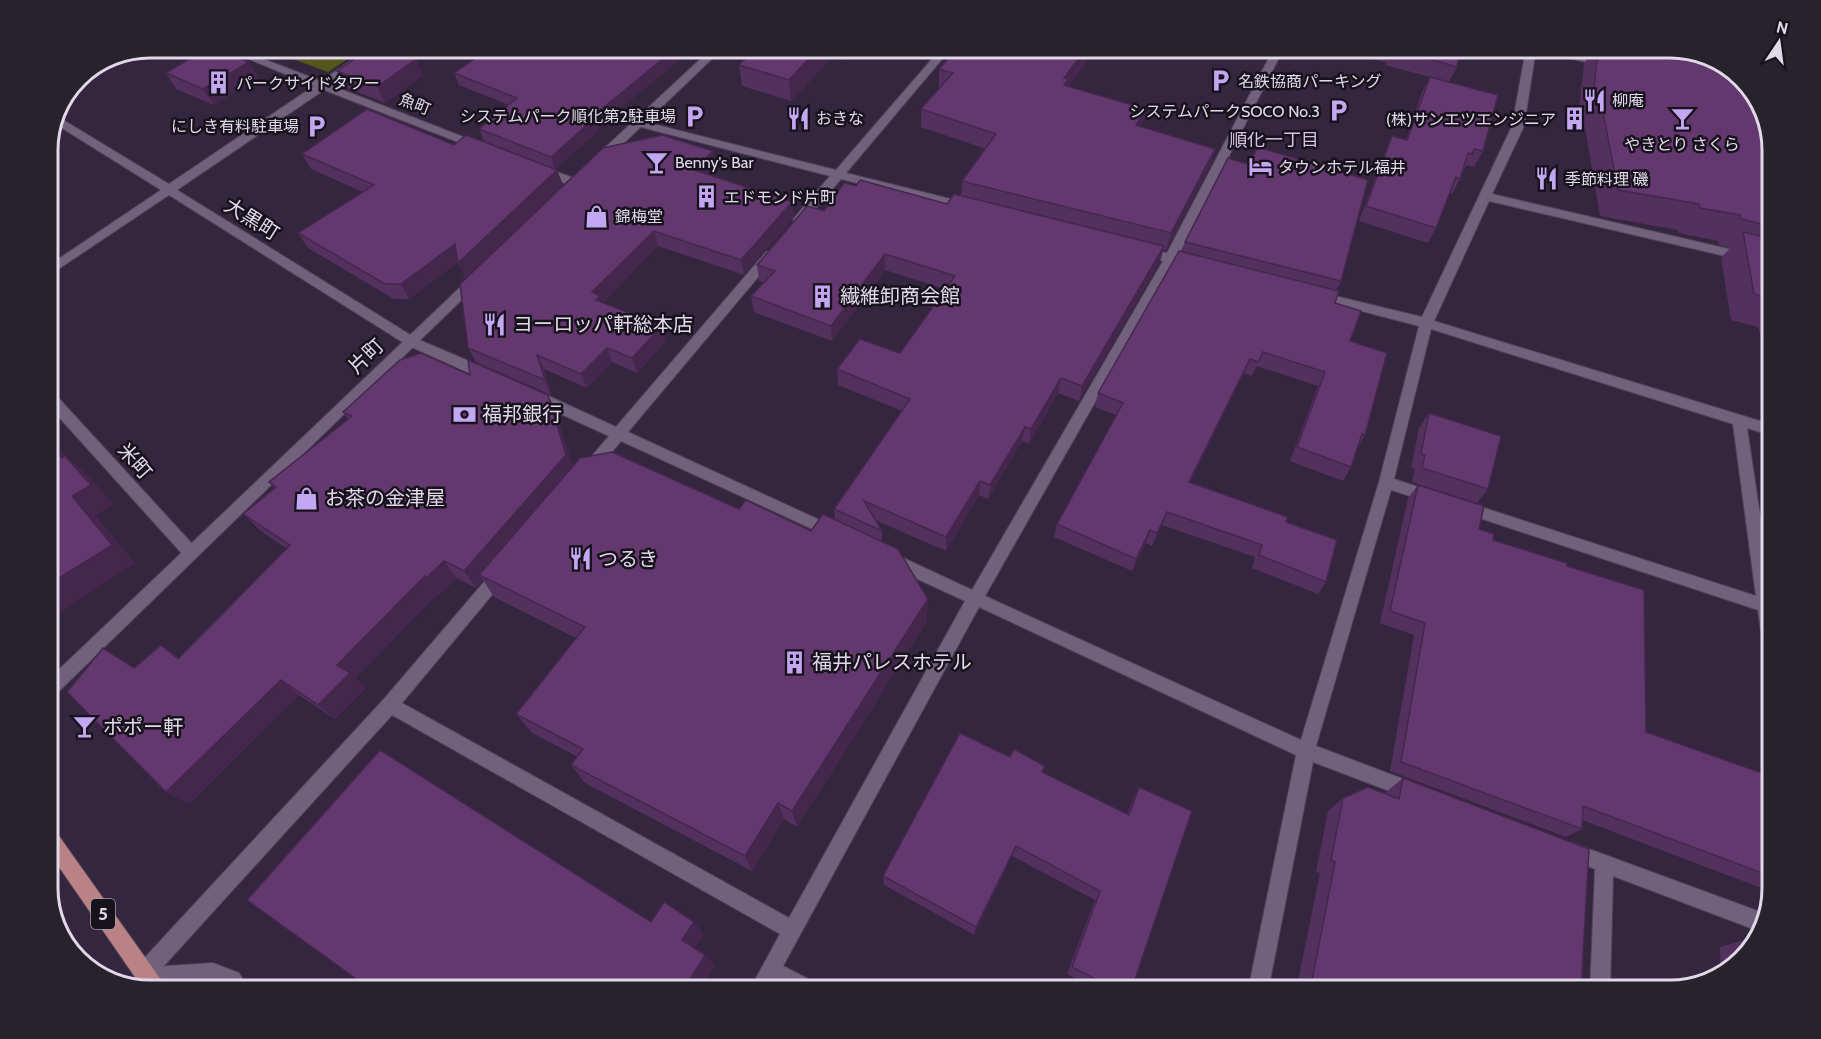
<svg xmlns="http://www.w3.org/2000/svg" width="1821" height="1039" viewBox="0 0 1821 1039" font-family="Cabin,'Noto Sans JP',sans-serif">
<style>
.green{fill:#53571b}
.lines{fill:none;stroke-linecap:round;stroke-linejoin:round}
.service-casing{stroke:#4e4357;stroke-width:2}
.minor-casing{stroke:#4e4357;stroke-width:2}
.tertiary-casing{stroke:#4e4357;stroke-width:2}
.primary-casing{stroke:#4e4357;stroke-width:2}
.service{fill:#71617d;fill-rule:evenodd}
.minor{fill:#71617d;fill-rule:evenodd}
.tertiary{fill:#71617d;fill-rule:evenodd}
.primary{fill:#ba8284;fill-rule:evenodd}
.wall{fill:#54305f}
.shaded-wall{fill:#45274e}
.building{fill:#62386f;stroke:#45274e;stroke-width:1.5}
.labels{text-anchor:middle;dominant-baseline:central;stroke-width:5;stroke-linejoin:round;paint-order:stroke}
.far-poi-label{font-size:16px;fill:#e1d8e8;stroke:#18121d;text-anchor:start}
.far-street-label{font-size:16px;fill:#e1d8e8;stroke:#18121d}
.far-neighbourhood-label{font-size:18px;fill:#d4c3e2;stroke:#18121d}
.shield{fill:#18121d;stroke:#a59dab;stroke-width:1.5}
.shield-label{font-size:18px;font-weight:bold;fill:#e1d8e8}
.street-label{font-size:20px;fill:#e1d8e8;stroke:#18121d}
.poi-label{font-size:20px;fill:#e1d8e8;stroke:#18121d;text-anchor:start}
.rim{fill:none;stroke:#e1d8e8;stroke-width:3}
</style>
<rect width="100%" height="100%" fill="#34263e"/>
<path class="green" d="M 355,54 L 328,72 L 282,55 Z"/>
<g class="lines">
<defs>
<path id="service" d="M 213,963 L 239,973 L 250,991 L 228,991 C 216,977 168,986 150,987 L 143,984 L 140,977 L 143,970 L 150,967 Z"/>
<g id="minor">
<path d="M 1526,49 L 1536,49 L 1524,126 L 1492,194 L 1746,253 L 1752,257 L 1746,261 L 1489,201 L 1434,321 L 1773,425 L 1773,436 L 1747,428 L 1773,602 L 1773,666 L 1767,664 L 1765,659 L 1758,610 L 1458,511 L 1456,507 L 1458,503 L 1463,501 L 1756,596 L 1733,424 L 1431,329 L 1394,479 L 1437,493 L 1439,497 L 1437,501 L 1432,503 L 1391,490 L 1316,746 L 1419,785 L 1422,791 L 1419,797 L 1413,800 L 1313,762 L 1268,991 L 1248,991 L 1296,755 L 979,607 L 783,966 L 818,984 L 821,991 L 790,991 L 774,983 L 770,991 L 749,991 L 780,934 L 392,715 L 151,980 L 144,983 L 137,980 L 134,973 L 137,966 L 384,699 L 496,568 L 501,566 L 506,568 L 509,573 L 506,578 L 402,703 L 789,918 L 965,601 L 887,565 L 884,560 L 887,555 L 892,553 L 897,555 L 972,590 L 1163,261 L 1137,254 L 1135,251 L 1141,247 L 1167,253 L 1273,50 L 1283,50 L 1178,256 L 1198,261 L 1200,264 L 1194,268 L 1174,263 L 985,596 L 1301,740 L 1379,482 L 1419,326 L 1319,300 L 1313,296 L 1319,292 L 1422,317 L 1512,126 Z"/>
<path d="M 938,52 L 948,52 L 846,173 L 971,204 L 973,207 L 967,211 L 841,179 L 803,223 L 799,224 L 793,220 L 795,217 L 830,176 L 633,125 L 632,123 L 637,120 L 836,170 Z"/>
<path d="M 361,54 L 374,54 L 330,85 L 484,145 L 484,149 L 476,149 L 324,90 L 177,190 L 417,339 L 490,370 L 492,374 L 490,378 L 480,378 L 407,345 L 169,195 L 48,276 L 48,266 L 161,190 L 57,125 L 60,118 L 169,184 L 314,86 L 239,55 L 253,55 L 321,81 Z"/>
<path d="M 541,166 L 579,180 L 581,183 L 575,187 L 537,173 L 537,167 Z"/>
<path d="M 770,251 L 774,252 L 776,255 L 774,258 L 628,432 L 837,528 L 840,532 L 837,536 L 832,538 L 621,441 L 595,472 L 585,472 L 583,468 L 585,464 L 609,436 L 530,400 L 528,396 L 535,391 L 540,392 L 616,427 L 766,252 Z"/>
<path d="M 48,391 L 53,392 L 196,548 L 199,553 L 196,558 L 191,560 L 186,558 L 48,405 Z"/>
<path d="M 1570,842 L 1766,914 L 1761,932 L 1613,876 L 1610,991 L 1590,991 L 1595,869 L 1564,857 L 1561,851 L 1564,845 Z"/>
</g>
<g id="tertiary">
<path d="M 1531,49 L 1548,49 L 1611,64 L 1606,67 Z"/>
<path d="M 707,53 L 718,53 L 603,163 L 595,163 L 595,157 Z"/>
<path d="M 476,275 L 482,279 L 480,282 L 54,696 L 48,699 L 48,680 L 472,276 Z"/>
</g>
<path id="primary" d="M 48,826 L 54,829 L 169,991 L 145,989 L 137,980 L 48,851 Z"/>
</defs>
<use href="#service" class="service-casing"/>
<use href="#minor" class="minor-casing"/>
<use href="#tertiary" class="tertiary-casing"/>
<use href="#primary" class="primary-casing"/>
<use href="#service" class="service"/>
<use href="#minor" class="minor"/>
<use href="#tertiary" class="tertiary"/>
<use href="#primary" class="primary"/>
</g>
<g class="wall">
<path d="M 1586,48 L 1670,48 L 1721,62 L 1759,99 L 1773,144 L 1773,372 L 1758,327 L 1731,320 L 1721,258 L 1730,248 L 1719,245 L 1718,241 L 1679,233 L 1678,230 L 1600,216 L 1585,128 L 1577,126 L 1584,64 L 1589,55 L 1585,54 Z"/>
<path d="M 1460,49 L 1457,67 L 1449,82 L 1483,151 L 1474,167 L 1467,165 L 1464,170 L 1463,169 L 1460,179 L 1452,194 L 1449,193 L 1436,228 L 1428,243 L 1359,221 L 1385,152 L 1392,136 L 1406,140 L 1422,92 L 1430,77 L 1385,65 L 1386,62 L 1328,50 Z"/>
<path d="M 1094,51 L 1069,86 L 1142,127 L 1215,149 L 1210,166 L 1166,250 L 1163,250 L 1160,262 L 1079,401 L 1058,393 L 1029,444 L 1022,441 L 988,499 L 979,495 L 946,551 L 875,520 L 882,531 L 882,542 L 927,621 L 797,827 L 784,819 L 752,871 L 585,783 L 571,765 L 578,757 L 532,733 L 516,714 L 576,638 L 494,597 L 483,580 L 476,588 L 457,578 L 440,594 L 439,593 L 355,678 L 366,688 L 335,719 L 299,695 L 189,804 L 134,668 L 161,645 L 179,658 L 287,549 L 261,531 L 243,514 L 274,488 L 269,482 L 348,419 L 343,412 L 470,375 L 548,395 L 557,414 L 572,466 L 739,509 L 811,531 L 835,520 L 834,509 L 902,411 L 838,385 L 837,369 L 900,353 L 945,289 L 885,270 L 832,341 L 754,312 L 751,296 L 764,282 L 759,281 L 757,265 L 856,186 L 947,204 L 961,195 L 962,181 L 986,149 L 921,127 L 921,109 L 940,87 L 939,87 L 939,69 Z"/>
<path d="M 853,52 L 846,60 L 833,56 L 791,101 L 742,86 L 739,65 L 751,53 Z"/>
<path d="M 683,57 L 598,126 L 599,130 L 555,169 L 484,141 L 479,129 L 509,105 L 459,85 L 454,73 Z"/>
<path d="M 249,62 L 259,78 L 214,105 L 176,89 L 166,73 Z"/>
<path d="M 337,71 L 423,75 L 385,103 L 345,87 Z"/>
<path d="M 454,145 L 557,170 L 563,185 L 465,278 L 458,262 L 409,299 L 394,299 L 308,248 L 298,233 L 363,192 L 311,169 L 302,154 Z"/>
<path d="M 716,166 L 708,174 L 792,202 L 794,217 L 744,275 L 658,246 L 603,302 L 603,303 L 662,326 L 666,341 L 637,373 L 612,362 L 587,388 L 544,369 L 551,395 L 476,362 L 468,348 Z"/>
<path d="M 1185,242 L 1341,281 L 1336,291 L 1335,303 L 1350,341 L 1365,435 L 1357,448 L 1351,467 L 1343,481 L 1290,461 L 1318,386 L 1257,366 L 1252,376 L 1244,373 L 1190,483 L 1286,522 L 1326,582 L 1318,594 L 1252,568 L 1255,557 L 1162,525 L 1152,546 L 1146,543 L 1132,571 L 1054,537 L 1057,524 L 1116,415 L 1095,407 L 1098,393 L 1182,252 Z"/>
<path d="M 1429,413 L 1488,489 L 1477,503 L 1412,482 L 1415,469 L 1411,468 L 1419,428 Z"/>
<path d="M 1418,485 L 1493,540 L 1567,566 L 1646,732 L 1773,777 L 1773,889 L 1772,892 L 1582,820 L 1582,829 L 1566,837 L 1390,771 L 1414,635 L 1380,623 L 1408,498 Z"/>
<path d="M 1010,757 L 1045,766 L 1043,772 L 1127,815 L 1133,799 L 1139,787 L 1131,991 L 1100,991 L 1067,974 L 1095,900 L 1012,856 L 974,935 L 884,885 L 883,876 Z"/>
<path d="M 1403,778 L 1581,991 L 1296,991 L 1320,873 L 1316,872 L 1328,811 L 1343,798 L 1386,794 L 1386,792 Z"/>
<path d="M 1761,935 L 1759,939 L 1721,977 L 1720,947 Z"/>
</g>
<g class="shaded-wall">
<path d="M 1084,51 L 1094,51 L 1062,96 L 1064,78 Z"/>
<path d="M 815,52 L 833,52 L 833,56 L 791,101 L 789,80 Z"/>
<path d="M 845,52 L 853,52 L 846,60 Z"/>
<path d="M 670,53 L 682,53 L 683,57 L 598,126 L 599,130 L 555,169 L 551,157 L 592,117 Z"/>
<path d="M 416,59 L 423,75 L 385,103 L 377,87 Z"/>
<path d="M 249,62 L 259,78 L 214,105 L 203,89 Z"/>
<path d="M 1146,109 L 1142,127 L 1132,143 L 1136,125 Z"/>
<path d="M 1215,149 L 1210,166 L 1166,250 L 1171,233 Z"/>
<path d="M 713,151 L 716,166 L 697,185 L 694,170 Z"/>
<path d="M 557,170 L 563,185 L 465,278 L 458,263 Z"/>
<path d="M 792,202 L 794,217 L 744,275 L 741,260 Z"/>
<path d="M 654,231 L 658,246 L 603,302 L 606,310 L 597,307 L 592,292 Z"/>
<path d="M 455,244 L 462,259 L 409,299 L 401,284 Z"/>
<path d="M 1164,246 L 1160,262 L 1079,401 L 1082,386 Z"/>
<path d="M 885,254 L 885,270 L 832,341 L 831,326 Z"/>
<path d="M 662,326 L 666,341 L 637,373 L 632,358 Z"/>
<path d="M 607,348 L 612,362 L 587,388 L 581,374 Z"/>
<path d="M 537,355 L 544,369 L 551,395 L 545,380 Z"/>
<path d="M 1250,359 L 1244,373 L 1184,495 L 1189,482 Z"/>
<path d="M 1061,378 L 1058,393 L 1029,444 L 1031,429 Z"/>
<path d="M 548,395 L 557,414 L 575,473 L 479,575 L 483,580 L 476,588 L 464,571 Z"/>
<path d="M 1025,427 L 1022,441 L 988,499 L 990,485 Z"/>
<path d="M 48,437 L 66,456 L 88,476 L 114,504 L 96,516 L 135,563 L 48,620 L 48,585 L 72,496 L 62,458 L 48,443 Z"/>
<path d="M 980,481 L 979,495 L 946,551 L 946,537 Z"/>
<path d="M 1167,512 L 1162,525 L 1152,546 L 1157,533 Z"/>
<path d="M 1150,530 L 1146,543 L 1132,571 L 1136,559 Z"/>
<path d="M 444,561 L 457,578 L 440,594 L 427,577 Z"/>
<path d="M 425,576 L 439,593 L 355,678 L 366,688 L 335,719 L 318,705 L 337,665 Z"/>
<path d="M 928,599 L 927,621 L 797,827 L 792,811 Z"/>
<path d="M 281,680 L 299,695 L 189,804 L 166,792 Z"/>
<path d="M 778,803 L 784,819 L 752,871 L 745,856 Z"/>
<path d="M 1016,846 L 1012,856 L 974,935 L 976,927 Z"/>
<path d="M 694,922 L 704,934 L 693,952 L 682,940 Z"/>
<path d="M 705,955 L 715,966 L 699,991 L 683,991 Z"/>
</g>
<g class="building">
<path d="M 1598,48 L 1647,48 L 1724,64 L 1759,99 L 1773,144 L 1773,227 L 1741,219 L 1740,215 L 1700,208 L 1699,204 L 1618,190 L 1601,102 L 1593,100 Z"/>
<path d="M 1394,49 L 1460,49 L 1457,67 Z"/>
<path d="M 1084,51 L 1064,78 L 1068,79 L 1064,85 L 1146,109 L 1136,125 L 1215,149 L 1171,233 L 962,181 L 996,134 L 921,109 L 953,73 L 939,69 L 954,52 Z"/>
<path d="M 815,52 L 789,80 L 739,65 L 751,53 Z"/>
<path d="M 670,53 L 592,117 L 595,118 L 551,157 L 479,129 L 517,98 L 454,73 L 482,54 Z"/>
<path d="M 362,54 L 402,54 L 416,59 L 377,87 L 337,71 Z"/>
<path d="M 196,55 L 233,55 L 249,62 L 203,89 L 166,73 Z"/>
<path d="M 1430,77 L 1498,95 L 1483,151 L 1474,149 L 1473,154 L 1468,153 L 1460,179 L 1456,177 L 1436,228 L 1366,206 L 1392,136 L 1407,140 Z"/>
<path d="M 367,109 L 454,145 L 466,135 L 557,170 L 458,263 L 455,244 L 401,284 L 385,284 L 298,233 L 374,185 L 302,154 Z"/>
<path d="M 662,135 L 713,151 L 694,170 L 792,202 L 741,260 L 654,231 L 592,292 L 600,296 L 596,300 L 662,326 L 632,358 L 607,348 L 581,374 L 537,355 L 545,380 L 468,348 L 460,284 L 603,148 Z"/>
<path d="M 1258,147 L 1368,180 L 1341,281 L 1185,242 L 1228,158 L 1248,164 Z"/>
<path d="M 860,180 L 947,204 L 954,194 L 1164,246 L 1082,386 L 1061,378 L 1031,429 L 1025,427 L 990,485 L 980,481 L 946,537 L 864,501 L 882,531 L 834,509 L 910,399 L 837,369 L 860,339 L 900,353 L 955,276 L 885,254 L 831,326 L 751,296 L 775,271 L 757,265 L 807,206 L 824,211 L 844,183 L 856,186 Z"/>
<path d="M 1743,232 L 1773,239 L 1773,299 L 1754,294 Z"/>
<path d="M 1179,251 L 1339,291 L 1335,303 L 1361,311 L 1350,341 L 1387,353 L 1365,435 L 1362,434 L 1351,467 L 1297,447 L 1325,372 L 1263,352 L 1258,362 L 1250,359 L 1189,482 L 1288,517 L 1286,522 L 1337,540 L 1326,582 L 1259,555 L 1262,545 L 1167,512 L 1157,533 L 1150,530 L 1136,559 L 1057,524 L 1123,403 L 1098,393 Z"/>
<path d="M 421,353 L 470,375 L 468,360 L 548,395 L 566,455 L 464,571 L 444,561 L 427,577 L 425,576 L 337,665 L 350,673 L 318,705 L 281,680 L 166,792 L 67,692 L 103,648 L 134,668 L 161,645 L 178,659 L 290,545 L 243,514 L 276,487 L 269,482 L 352,416 L 343,412 L 400,360 Z"/>
<path d="M 1429,413 L 1501,436 L 1488,489 L 1422,468 L 1425,455 L 1421,454 Z"/>
<path d="M 48,443 L 62,458 L 65,456 L 91,485 L 72,496 L 112,545 L 48,585 Z"/>
<path d="M 612,452 L 739,509 L 746,500 L 811,531 L 823,514 L 898,549 L 928,599 L 792,811 L 778,803 L 745,856 L 571,765 L 583,749 L 516,714 L 585,627 L 479,575 L 580,458 Z"/>
<path d="M 1418,485 L 1484,506 L 1479,529 L 1494,534 L 1493,540 L 1567,563 L 1567,566 L 1644,590 L 1646,732 L 1773,777 L 1773,877 L 1583,806 L 1582,829 L 1401,762 L 1425,623 L 1390,611 Z"/>
<path d="M 960,733 L 1010,757 L 1014,749 L 1045,766 L 1042,772 L 1129,815 L 1139,787 L 1192,811 L 1131,991 L 1119,991 L 1072,967 L 1100,891 L 1016,846 L 976,927 L 883,876 Z"/>
<path d="M 380,750 L 651,922 L 664,902 L 694,922 L 682,940 L 705,955 L 683,991 L 373,991 L 247,900 Z"/>
<path d="M 1403,778 L 1589,849 L 1581,991 L 1445,991 L 1423,982 L 1421,991 L 1310,991 L 1335,862 L 1331,860 L 1343,798 L 1368,787 L 1399,799 Z"/>
</g>
<defs>
<symbol id="parking-bare" viewBox="-9 -9 18 18"><path d="M-3.5-5.5H1a3.5 3.5 0 0 1 0 7H-1V5.5H-3.5ZM-1-3.4V-.6H.8a1.4 1.4 0 0 0 0-2.8Z" fill="#c3a7f2" stroke="#18121d" stroke-width="2.5" paint-order="stroke"/></symbol>
<symbol id="building-bare" viewBox="-9 -9 18 18"><path d="M-4-6H4V6H1V3H-1V6H-4ZM-2.5-4.3h1.7v1.8h-1.7ZM.8-4.3h1.7v1.8H.8ZM-2.5-1h1.7V.8h-1.7ZM.8-1h1.7V.8H.8Z" fill="#c3a7f2" stroke="#18121d" stroke-width="2.5" paint-order="stroke"/></symbol>
<symbol id="restaurant-bare" viewBox="-9 -9 18 18"><path d="M-5-6h1v4h1v-4h1v4h1v-4h1v5L-1.5 .5V6h-2V.5L-5-1ZM5-6V6H3V1.5H1.5Q1.5-4 5-6Z" fill="#c3a7f2" stroke="#18121d" stroke-width="2.5" paint-order="stroke"/></symbol>
<symbol id="bar-bare" viewBox="-9 -9 18 18"><path d="M-6-5H6L.8 .8V4.5H3.5V6h-7V4.5H-.8V.8Z" fill="#c3a7f2" stroke="#18121d" stroke-width="2.5" paint-order="stroke"/></symbol>
<symbol id="hotel-bare" viewBox="-9 -9 18 18"><path d="M-6-4.5h1.5V1H6V5H4.5V3h-9V5H-6ZM-4 0a1.8 1.8 0 1 1 3.6 0ZM.5 0V-2.5h3Q6-2.5 6 0Z" fill="#c3a7f2" stroke="#18121d" stroke-width="2.5" paint-order="stroke"/></symbol>
<symbol id="shop-bare" viewBox="-9 -9 18 18"><path d="M-5-2.5h2.3a2.7 3.5 0 0 1 5.4 0H5L5.5 6h-11ZM-1.5-2.5h3a1.5 2.3 0 0 0-3 0Z" fill="#c3a7f2" stroke="#18121d" stroke-width="2.5" paint-order="stroke"/></symbol>
<symbol id="bank-bare" viewBox="-9 -9 18 18"><path d="M-6-4H6V4H-6ZM0-2.3a2.3 2.3 0 1 0 0 4.6a2.3 2.3 0 1 0 0-4.6Z" fill="#c3a7f2" stroke="#18121d" stroke-width="2.5" paint-order="stroke"/></symbol>
</defs>
<g fill-rule="evenodd">
<use href="#parking-bare" x="1204" y="64" width="33" height="33"/>
<use href="#building-bare" x="202" y="66" width="33" height="33"/>
<use href="#restaurant-bare" x="1578" y="84" width="33" height="33"/>
<use href="#parking-bare" x="1322" y="94" width="33" height="33"/>
<use href="#parking-bare" x="678" y="100" width="33" height="33"/>
<use href="#restaurant-bare" x="782" y="102" width="33" height="33"/>
<use href="#building-bare" x="1558" y="102" width="33" height="33"/>
<use href="#bar-bare" x="1666" y="102" width="33" height="33"/>
<use href="#parking-bare" x="300" y="110" width="33" height="33"/>
<use href="#bar-bare" x="640" y="146" width="33" height="33"/>
<use href="#hotel-bare" x="1244" y="150" width="33" height="33"/>
<use href="#restaurant-bare" x="1530" y="162" width="33" height="33"/>
<use href="#building-bare" x="690" y="180" width="33" height="33"/>
<use href="#shop-bare" x="580" y="200" width="33" height="33"/>
<use href="#building-bare" x="806" y="280" width="33" height="33"/>
<use href="#restaurant-bare" x="478" y="308" width="33" height="33"/>
<use href="#bank-bare" x="448" y="398" width="33" height="33"/>
<use href="#shop-bare" x="290" y="482" width="33" height="33"/>
<use href="#restaurant-bare" x="564" y="542" width="33" height="33"/>
<use href="#building-bare" x="778" y="646" width="33" height="33"/>
<use href="#bar-bare" x="68" y="710" width="33" height="33"/>
</g>
<g class="labels">
<g class="far-poi-label">
<text x="1238" y="81">名鉄協商パーキング</text>
<text x="236" y="83">パークサイドタワー</text>
<text x="1612" y="100">柳庵</text>
<text x="1320" y="111" text-anchor="end">システムパークSOCO No.3</text>
<text x="676" y="116" text-anchor="end">システムパーク順化第2駐車場</text>
<text x="816" y="118">おきな</text>
<text x="1556" y="119" text-anchor="end">(株)サンエツエンジニア</text>
<text x="299" y="126" text-anchor="end">にしき有料駐車場</text>
<text x="1682" y="144" text-anchor="middle">やきとり さくら</text>
<text x="675" y="162">Benny's Bar</text>
<text x="1278" y="167">タウンホテル福井</text>
<text x="1565" y="179">季節料理 磯</text>
<text x="724" y="197">エドモンド片町</text>
<text x="615" y="216">錦梅堂</text>
</g>
<g class="far-street-label">
<text transform="translate(415 104) rotate(21)">魚町</text>
</g>
<g class="far-neighbourhood-label">
<text x="1274" y="140">順化一丁目</text>
</g>
<rect class="shield" x="91" y="899" width="24" height="30" rx="4.5"/>
<g class="shield-label">
<text x="103" y="914">5</text>
</g>
<g class="street-label">
<text transform="translate(252 219) rotate(32)">大黒町</text>
<text transform="translate(366 356) rotate(-44)">片町</text>
<text transform="translate(135 461) rotate(48)">米町</text>
</g>
<g class="poi-label">
<text x="840" y="296">繊維卸商会館</text>
<text x="513" y="324">ヨーロッパ軒総本店</text>
<text x="482" y="414">福邦銀行</text>
<text x="325" y="498">お茶の金津屋</text>
<text x="598" y="559">つるき</text>
<text x="812" y="662">福井パレスホテル</text>
<text x="103" y="727">ポポー軒</text>
</g>
</g>
<path d="M0 0H1821V1039H0ZM150 58H1670A92 92 0 0 1 1762 150V888A92 92 0 0 1 1670 980H150A92 92 0 0 1 58 888V150A92 92 0 0 1 150 58Z" fill="#28222d" fill-rule="evenodd"/>
<path class="rim" d="M150 58H1670A92 92 0 0 1 1762 150V888A92 92 0 0 1 1670 980H150A92 92 0 0 1 58 888V150A92 92 0 0 1 150 58Z"/>
<g transform="translate(1779 42) rotate(13)" stroke="#18121d" stroke-width="4.5" paint-order="stroke">
<path d="M0-4.5L10 22L0 15L-10 22Z" fill="#e1d8e8"/>
<text y="-9" font-size="16" font-weight="bold" text-anchor="middle" fill="#e1d8e8">N</text>
</g>
</svg>
